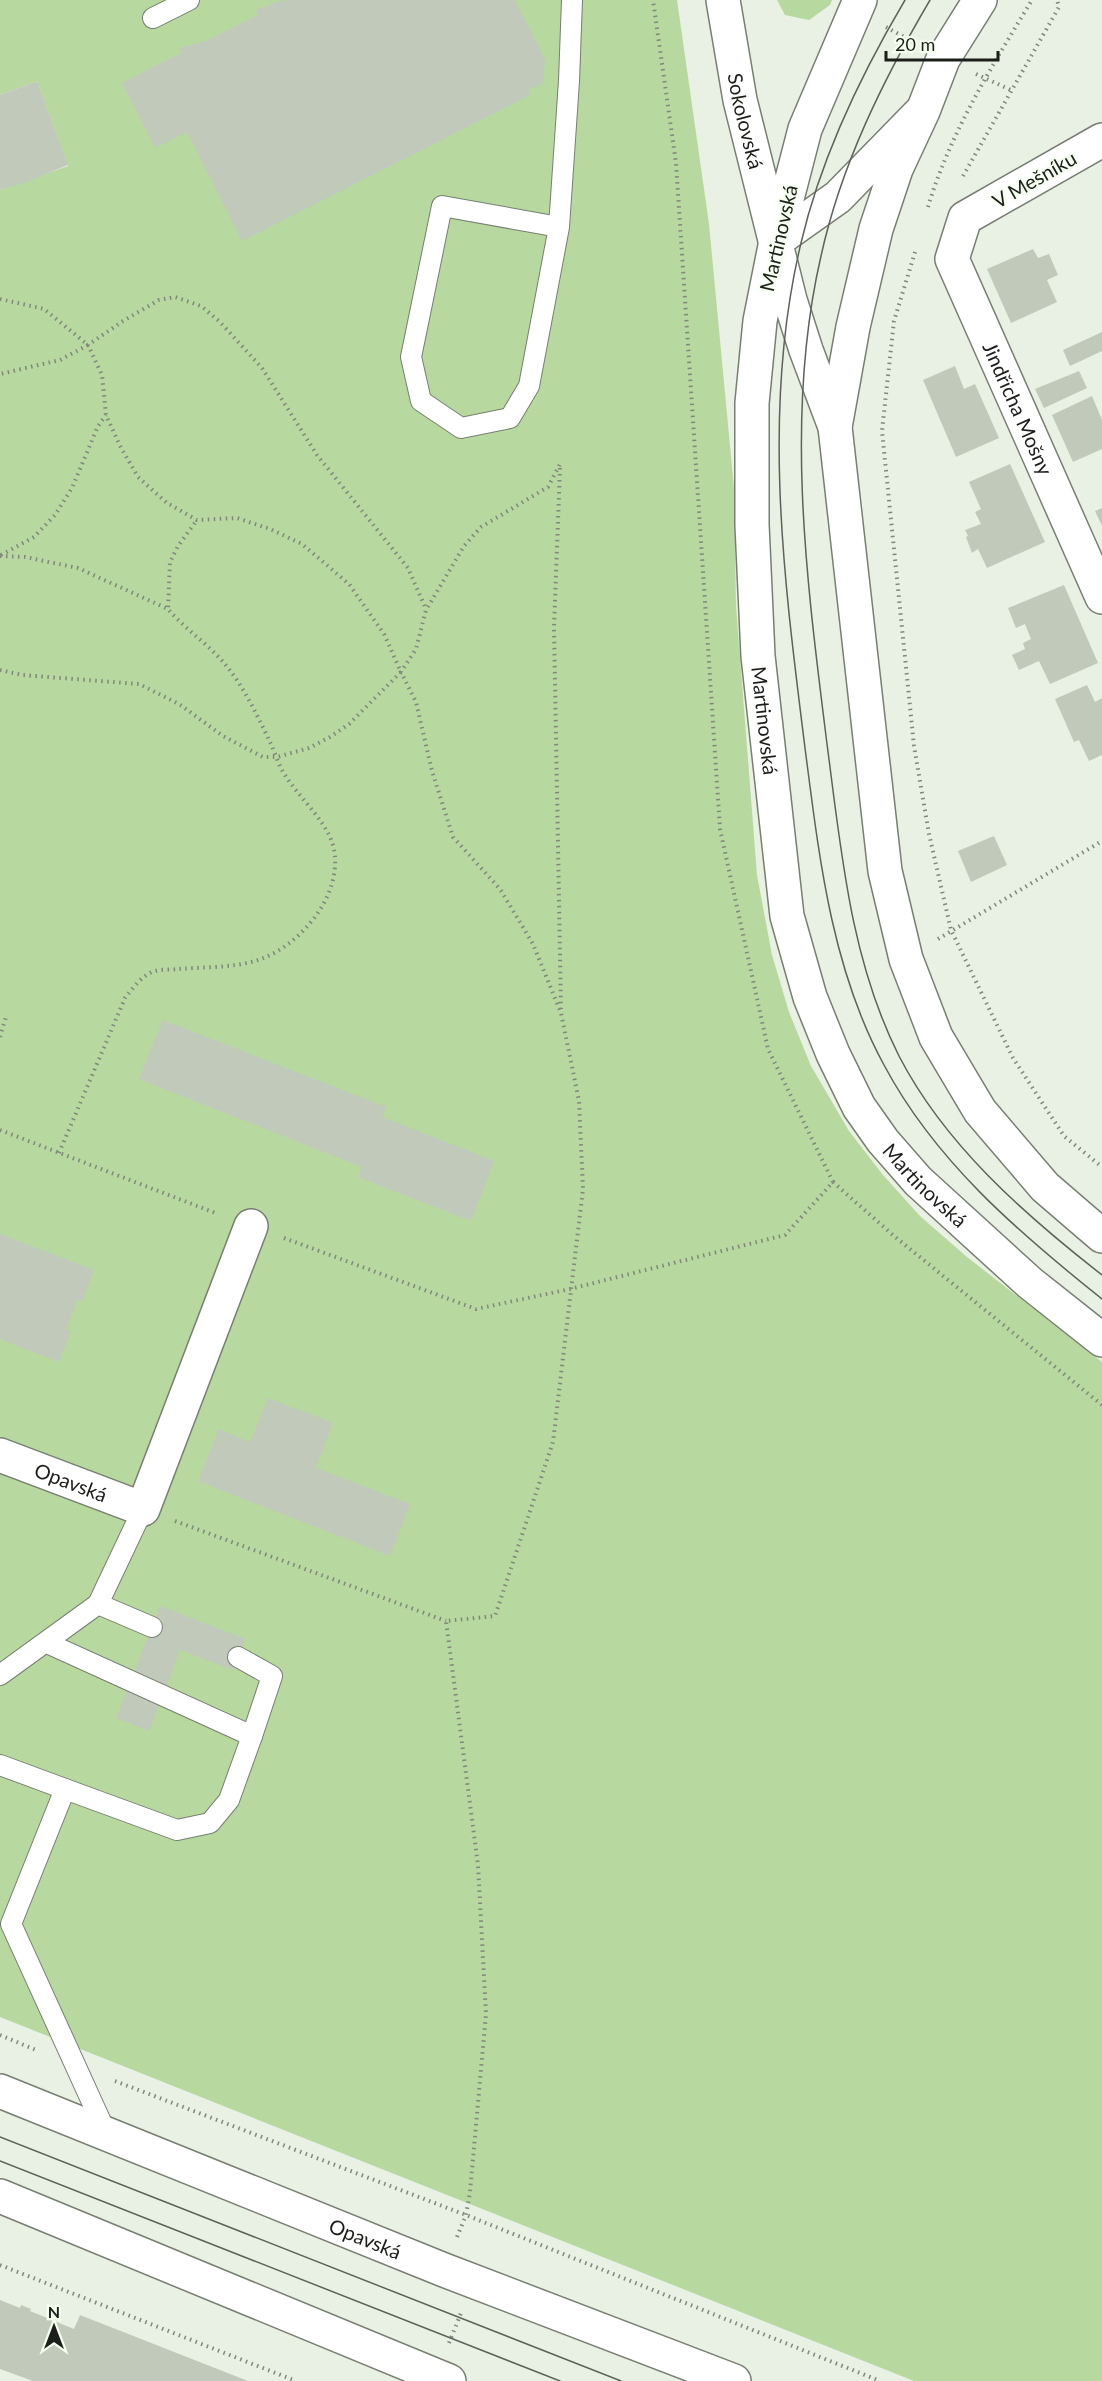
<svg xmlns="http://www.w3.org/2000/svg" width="1102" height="2381" viewBox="0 0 1102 2381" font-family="Lato,sans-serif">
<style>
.green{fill:#b7d89f}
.building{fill:#c1c9bb}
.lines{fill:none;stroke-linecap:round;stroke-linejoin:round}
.service-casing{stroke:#777f72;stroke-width:22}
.minor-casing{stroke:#777f72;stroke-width:36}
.tertiary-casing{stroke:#777f72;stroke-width:36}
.secondary-casing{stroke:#777f72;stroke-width:36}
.path{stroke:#81877d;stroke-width:4;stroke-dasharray:1.5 4.5;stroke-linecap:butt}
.service{stroke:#fff;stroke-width:20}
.minor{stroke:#fff;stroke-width:33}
.tertiary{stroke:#fff;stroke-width:33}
.secondary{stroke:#fff;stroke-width:33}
.tram{stroke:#5d625a;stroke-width:1.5}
.labels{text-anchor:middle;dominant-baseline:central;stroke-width:4.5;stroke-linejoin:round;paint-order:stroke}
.street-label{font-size:20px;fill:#1b1e19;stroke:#f6fef0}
</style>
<rect width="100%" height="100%" fill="#e8f1e3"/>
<g class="green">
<path d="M 0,0 L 677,0 L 709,224 L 734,488 L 736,606 L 757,875 L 772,955 L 789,1012 L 811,1066 L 849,1131 L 883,1175 L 920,1216 L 967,1257 L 1102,1362 L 1102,2381 L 914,2381 L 0,2017 L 0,190 L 68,166 L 37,81 L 0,95 Z"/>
<path d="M 777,0 L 832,0 L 830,5 L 809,20 L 785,15 Z"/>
</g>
<g class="building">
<path d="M 282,0 L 283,2 L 287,0 L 515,0 L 545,59 L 543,83 L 528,90 L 530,95 L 242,241 L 187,132 L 155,148 L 122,83 L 181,53 L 179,48 L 206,41 L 258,15 L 255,10 Z"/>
<path d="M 37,81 L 68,165 L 24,183 L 0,190 L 0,95 Z"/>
<path d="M 1033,249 L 1038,258 L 1049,254 L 1058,275 L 1047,280 L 1057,302 L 1011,323 L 987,269 Z"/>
<path d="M 1102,332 L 1102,351 L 1070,366 L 1063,350 Z"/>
<path d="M 955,366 L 964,389 L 975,384 L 999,438 L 956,457 L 923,380 Z"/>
<path d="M 1079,371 L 1087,388 L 1044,408 L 1035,389 Z"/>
<path d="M 1092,396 L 1102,420 L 1102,449 L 1073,462 L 1052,415 Z"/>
<path d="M 1010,464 L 1045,542 L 987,568 L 978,549 L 972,553 L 966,537 L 968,536 L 965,530 L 981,524 L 975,512 L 981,509 L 969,482 Z"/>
<path d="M 1102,508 L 1102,526 L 1095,511 Z"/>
<path d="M 1064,585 L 1098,663 L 1050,684 L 1039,661 L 1019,670 L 1012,655 L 1025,649 L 1023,643 L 1031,639 L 1025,624 L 1016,628 L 1008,608 Z"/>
<path d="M 1087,685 L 1095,702 L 1102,698 L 1102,755 L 1089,761 L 1079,740 L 1074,742 L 1055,699 Z"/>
<path d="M 994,836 L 1007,865 L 971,882 L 958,851 Z"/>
<path d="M 163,1020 L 386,1107 L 382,1117 L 494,1161 L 471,1221 L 358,1177 L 362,1167 L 139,1079 Z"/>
<path d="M 0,1234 L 94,1270 L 82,1302 L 77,1300 L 66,1329 L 71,1331 L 59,1362 L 0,1339 Z"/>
<path d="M 268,1398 L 333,1423 L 316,1468 L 410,1504 L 390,1556 L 198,1481 L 219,1429 L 250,1442 Z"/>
<path d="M 160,1606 L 245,1639 L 233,1670 L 180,1650 L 149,1731 L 116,1718 Z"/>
<path d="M 0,2300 L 20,2308 L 21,2305 L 31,2309 L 30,2311 L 74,2329 L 80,2315 L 248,2381 L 33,2381 L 0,2369 Z"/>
</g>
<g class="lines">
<defs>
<g id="service">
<path d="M 153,18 L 189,0"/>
<path d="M 559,227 L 442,206 L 411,357 L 421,401 L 461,428 L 510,418 L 529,386 L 559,227 L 569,81 L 572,0"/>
<path d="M 98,1604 L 152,1627"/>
<path d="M 47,1643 L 252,1736 L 229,1800 L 210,1823 L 177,1830 L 65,1789"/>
<path d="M 238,1657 L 272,1676 L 252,1736"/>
<path d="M 0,1675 L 98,1604 L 143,1509"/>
<path d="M 0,1765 L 65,1789 L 11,1924 L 107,2135"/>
</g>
<g id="minor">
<path id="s1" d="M 723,0 L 740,100 L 790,300 L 806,350 L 835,427"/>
<path id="s2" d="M 1102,140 L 965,218 L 952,259 L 1102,597"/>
<path d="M 776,241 L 838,197 L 920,113"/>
<path id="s3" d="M 0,1455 L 143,1509 L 251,1226"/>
</g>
<g id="tertiary">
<path id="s4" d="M 860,0 L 805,129 L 776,241 L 760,321 L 752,403 L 752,525 L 758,656 L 787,916 L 810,997 L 833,1054 L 859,1107 L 883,1141 L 918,1181 L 1030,1283 L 1102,1340"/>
<path d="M 980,0 L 943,59 L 923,111 L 896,169 L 876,229 L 853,327 L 835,427 L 885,871 L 906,959 L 936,1037 L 980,1111 L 1045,1187 L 1102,1236"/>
</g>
<g id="secondary">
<path id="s5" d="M 0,2091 L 444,2270 L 734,2381"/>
<path d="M 0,2196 L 449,2381"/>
</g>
</defs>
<use href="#service" class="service-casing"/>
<use href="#minor" class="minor-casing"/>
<use href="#tertiary" class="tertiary-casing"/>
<use href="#secondary" class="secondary-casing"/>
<g class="path">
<path d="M 886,27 L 913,42"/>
<path d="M 976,74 L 1011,90"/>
<path d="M 963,176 L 1059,7 L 1057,0"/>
<path d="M 928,207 C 950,133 992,66 1032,0"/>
<path d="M 915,252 L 894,321 L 882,431 L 914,746 L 929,834 L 951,930 L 1013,1058 L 1064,1136 L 1102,1167"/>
<path d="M 0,299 L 44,309 L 88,345 L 60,360 L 0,374"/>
<path d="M 560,468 L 554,627 L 561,1009"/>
<path d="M 1,555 L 34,537 L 55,515 L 72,488 L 98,426 L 106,415"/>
<path d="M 0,556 L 25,557 L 78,568 L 168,609 L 170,562 L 178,546 L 197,520"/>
<path d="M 0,670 L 22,675 L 139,684 L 179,704 L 223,736 L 263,757 L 277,757 L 309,748 L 330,737 L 349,724 L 401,672 L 384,634 L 349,584 L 302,544 L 270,529 L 237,518 L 197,520 L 167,503 L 138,477 L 120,446 L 106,415 L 102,375 L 88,345 L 123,321 L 159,300 L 175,297 L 201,306 L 219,321 L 262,368 L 317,455 L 408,568 L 426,609"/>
<path d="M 938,939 L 1102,841"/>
<path d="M 0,1037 L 6,1017"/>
<path d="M 0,1130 L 218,1214"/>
<path d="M 59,1153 L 125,998 C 133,988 142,975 155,971 C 162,969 171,970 178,969 C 203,967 231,968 255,961 C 300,948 348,891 332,842 C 324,819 298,796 285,775 C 278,765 275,752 270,742 C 257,715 243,685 224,663 C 208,644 185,629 168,609"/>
<path d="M 833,1182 L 894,1236 L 1102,1405"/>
<path d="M 284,1238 L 476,1309 L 570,1289 L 785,1235 L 833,1182 L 768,1049 L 720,829 L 676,163 L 653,0"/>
<path d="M 175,1521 L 446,1621"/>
<path d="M 0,2035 L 36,2050"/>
<path d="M 115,2081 L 466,2215 L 880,2381"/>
<path d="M 457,2237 L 466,2215 L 470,2192 L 486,2014 L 478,1865 L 446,1621 L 495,1616 L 553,1442 L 583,1189 L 579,1101 L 561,1013 L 533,944 L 500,889 L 453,837 L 432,771 L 416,702 L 401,672 L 416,649 L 426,610 L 464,546 L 481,527 L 548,487 L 560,464"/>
<path d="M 0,2265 L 296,2381"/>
<path d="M 449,2343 L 461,2313"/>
</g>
<use href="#service" class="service"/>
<use href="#minor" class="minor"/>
<use href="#tertiary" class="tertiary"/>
<use href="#secondary" class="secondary"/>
<g class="tram">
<path d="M 905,0 C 860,76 821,157 801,243 C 761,409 784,580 805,748 C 819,855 831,968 884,1065 C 935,1161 1018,1232 1102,1299"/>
<path d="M 930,0 C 883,80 841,165 821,256 C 784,416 807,583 827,744 C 841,849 850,959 899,1056 C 945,1145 1024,1214 1102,1275"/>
<path d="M 0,2137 L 621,2381"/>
<path d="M 0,2161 L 560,2381"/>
</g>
</g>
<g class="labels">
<g class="street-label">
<text stroke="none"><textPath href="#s1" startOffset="123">Sokolovská</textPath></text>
<text transform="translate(1034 179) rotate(-30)">V Mešníku</text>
<text transform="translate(778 238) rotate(-77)">Martinovská</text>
<text stroke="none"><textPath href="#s2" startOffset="364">Jindřicha Mošny</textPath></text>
<text stroke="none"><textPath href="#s4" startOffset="738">Martinovská</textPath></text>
<text stroke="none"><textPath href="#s4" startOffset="1242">Martinovská</textPath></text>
<text stroke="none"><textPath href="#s3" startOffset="76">Opavská</textPath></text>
<text stroke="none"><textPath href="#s5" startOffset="394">Opavská</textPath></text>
</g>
</g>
<g transform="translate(54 2327)" stroke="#f6fef0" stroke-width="4.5" paint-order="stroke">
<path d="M0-4.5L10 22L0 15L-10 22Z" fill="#1b1e19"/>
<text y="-9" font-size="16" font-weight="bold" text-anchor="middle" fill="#1b1e19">N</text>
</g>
<path d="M886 51v9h112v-9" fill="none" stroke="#1b1e19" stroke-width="3"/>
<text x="895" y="51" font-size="18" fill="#1b1e19" stroke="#f6fef0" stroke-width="4.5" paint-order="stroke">20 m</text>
</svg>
